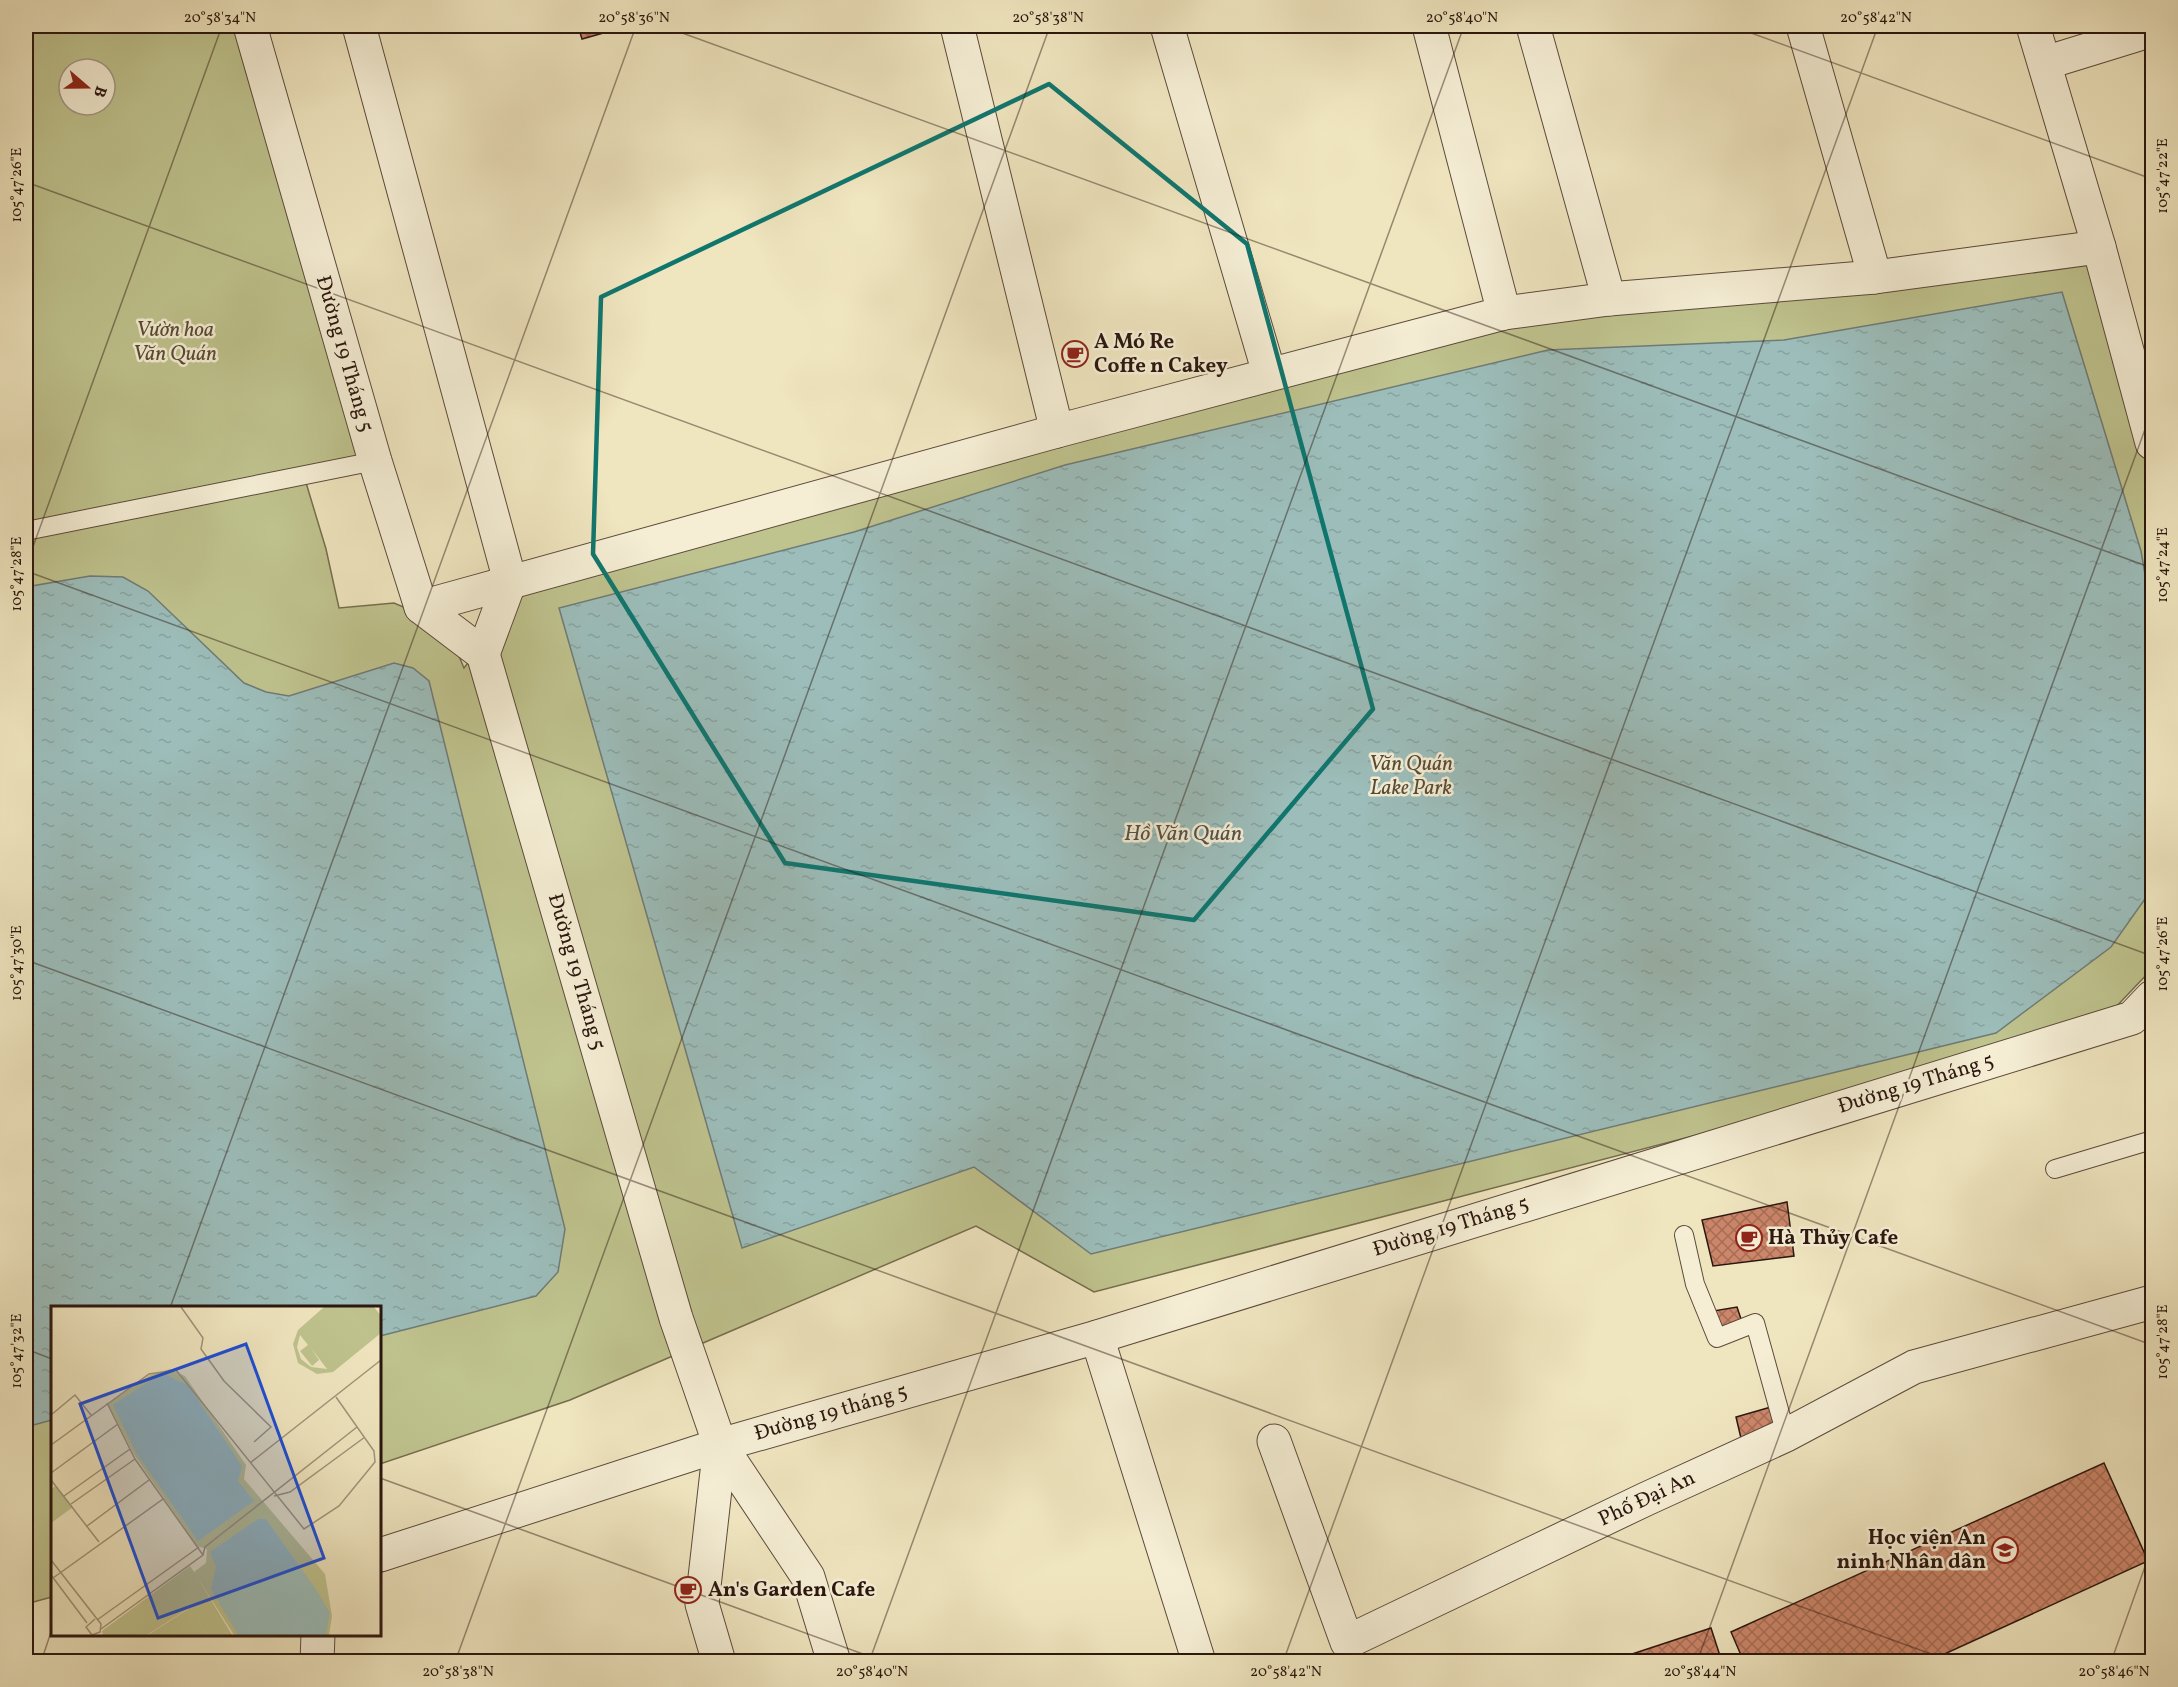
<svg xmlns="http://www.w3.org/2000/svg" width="2178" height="1687" viewBox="0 0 2178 1687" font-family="Vollkorn,serif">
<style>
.green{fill:#bfc38e;stroke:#756d4e;stroke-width:1.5;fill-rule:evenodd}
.water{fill:url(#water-ripples);stroke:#6f7b76;stroke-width:1.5}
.building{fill:url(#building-cross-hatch);stroke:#2b170f;stroke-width:1.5}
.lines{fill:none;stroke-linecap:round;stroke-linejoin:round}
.service-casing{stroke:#5c4a3b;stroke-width:20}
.minor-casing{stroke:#5c4a3b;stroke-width:35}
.tertiary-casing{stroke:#5c4a3b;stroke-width:35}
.service{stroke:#f5eed5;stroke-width:18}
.minor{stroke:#f5eed5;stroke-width:33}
.tertiary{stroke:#f5eed5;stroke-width:33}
.marked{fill:none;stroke:#0f766e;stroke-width:4.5;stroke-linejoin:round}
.ticks{fill:none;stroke:#2b170f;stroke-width:1.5;stroke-opacity:0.45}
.labels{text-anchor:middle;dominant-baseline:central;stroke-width:5;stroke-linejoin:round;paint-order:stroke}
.park-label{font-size:21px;font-style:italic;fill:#574b35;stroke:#f5eed5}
.poi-label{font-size:21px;font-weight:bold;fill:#2b170f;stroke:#f5eed5;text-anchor:start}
.street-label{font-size:21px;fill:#2b170f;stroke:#f5eed5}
.water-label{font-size:22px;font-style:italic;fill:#53514b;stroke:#f5eed5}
.inset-road{fill:none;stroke:#a19379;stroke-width:1.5}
.view{fill:#1d4ed8;fill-opacity:0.15;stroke:#1d4ed8;stroke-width:3}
.inset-edge{fill:none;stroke:#2b170f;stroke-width:3}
.neatline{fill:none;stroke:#2b170f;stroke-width:2}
.ticks-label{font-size:15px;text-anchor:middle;fill:#2b170f}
</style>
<defs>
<pattern id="water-ripples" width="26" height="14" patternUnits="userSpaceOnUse" patternTransform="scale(1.5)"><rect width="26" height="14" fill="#9cbdba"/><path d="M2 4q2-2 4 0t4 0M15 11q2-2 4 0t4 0" fill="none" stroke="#87a29f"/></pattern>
<pattern id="building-cross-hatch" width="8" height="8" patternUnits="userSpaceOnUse" patternTransform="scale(1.5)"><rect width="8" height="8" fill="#cc866a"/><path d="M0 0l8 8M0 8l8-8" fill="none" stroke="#a66d56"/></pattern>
</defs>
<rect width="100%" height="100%" fill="#efe5bf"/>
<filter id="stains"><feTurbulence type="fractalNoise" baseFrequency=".00333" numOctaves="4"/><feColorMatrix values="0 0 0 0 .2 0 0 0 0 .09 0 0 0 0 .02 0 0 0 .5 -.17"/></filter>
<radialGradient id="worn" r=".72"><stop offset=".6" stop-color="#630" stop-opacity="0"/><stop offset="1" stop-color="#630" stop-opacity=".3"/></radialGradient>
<g class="green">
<path d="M 26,26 L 238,26 L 364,456 L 26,524 ZM 69,69 L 105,69 L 105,105 L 69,105 Z"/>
<path d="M 2094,251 L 2152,468 L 2152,969 L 2092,1032 L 1094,1292 L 976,1226 L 570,1400 L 380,1464 L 380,1308 L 52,1308 L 52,1597 L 26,1604 L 26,536 L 304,476 L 326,549 L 339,608 L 394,603 L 446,625 L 464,668 L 525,587 L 1538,320 Z"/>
</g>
<g class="water">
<path d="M 2062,292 L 2141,551 L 2152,615 L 2152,889 L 2111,947 L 1996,1033 L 1091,1254 L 974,1167 L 742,1248 L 559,608 L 854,532 L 1065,465 L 1548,350 L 1784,340 Z"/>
<path d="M 90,576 L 123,577 L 148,591 L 244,683 L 266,692 L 289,696 L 394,663 L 413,668 L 429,681 L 565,1229 L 558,1272 L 536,1296 L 380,1336 L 380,1308 L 52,1308 L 52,1420 L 26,1427 L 26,587 Z"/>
</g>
<g class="building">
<path d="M 578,26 L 628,26 L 582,39 Z"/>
<path d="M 1787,1202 L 1794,1256 L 1713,1266 L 1702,1220 Z"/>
<path d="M 1737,1307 L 1742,1322 L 1717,1338 L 1713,1311 Z"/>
<path d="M 1778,1405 L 1786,1435 L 1744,1451 L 1736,1417 Z"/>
<path d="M 2104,1463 L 2148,1561 L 1927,1662 L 1744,1662 L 1731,1632 Z"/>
<path d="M 1711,1628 L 1722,1662 L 1628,1662 L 1626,1656 Z"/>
</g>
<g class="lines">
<defs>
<g id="service">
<path d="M 26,531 L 375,461"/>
<path d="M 2055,1169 L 2152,1140"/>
<path d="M 1684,1235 L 1695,1284 L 1717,1338 L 1755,1323 L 1786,1435"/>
</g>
<g id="minor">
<path d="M 957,26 L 1057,431"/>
<path d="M 1167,26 L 1269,373"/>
<path d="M 1429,26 L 1504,313"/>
<path d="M 1533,26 L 1609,299"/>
<path d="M 1803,26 L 1875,277"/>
<path d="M 2033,26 L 2099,247 L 2152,443"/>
<path d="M 2045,63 L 2152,30"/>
<path d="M 421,607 L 1057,431 L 1504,313 L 1609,299 L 1875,277 L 2099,247"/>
<path d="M 1097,1337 L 2132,1018 L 2152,997"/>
<path d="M 1274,1441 L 1347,1642 L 1646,1499 L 1786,1435 L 1914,1367 L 2152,1302"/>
<path d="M 720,1445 L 808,1577 L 834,1662"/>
<path d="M 380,1555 L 720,1445"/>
<path d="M 317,1662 L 318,1634"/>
<path d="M 719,1662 L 702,1604 L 720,1445"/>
</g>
<g id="tertiary">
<path d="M 250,26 L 375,461 L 421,607 L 483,654 L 676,1318 L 720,1445 L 1097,1337 L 1199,1662"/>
<path d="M 359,26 L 510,581 L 483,654"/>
</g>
</defs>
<use href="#service" class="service-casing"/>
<use href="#minor" class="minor-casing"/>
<use href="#tertiary" class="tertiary-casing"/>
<use href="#service" class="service"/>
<use href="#minor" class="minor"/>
<use href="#tertiary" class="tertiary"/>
</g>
<path class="marked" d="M 1049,84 L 1247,244 L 1373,709 L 1194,920 L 785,863 L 593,554 L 601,297 Z"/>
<path class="ticks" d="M 663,26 L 2152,568M 1732,26 L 2152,179M 26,182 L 2152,956M 26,566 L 222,26M 26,571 L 2152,1345M 26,960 L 1953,1662M 170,1308 L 636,26M 26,1349 L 52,1359M 380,1478 L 885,1662M 41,1662 L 52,1629M 455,1662 L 1050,26M 869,1662 L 1464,26M 1283,1662 L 1878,26M 1697,1662 L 2152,410M 2111,1662 L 2152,1547"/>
<defs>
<symbol id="cafe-ring" viewBox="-11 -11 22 22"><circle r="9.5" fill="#f5eed5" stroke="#8f2418" stroke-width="1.5"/><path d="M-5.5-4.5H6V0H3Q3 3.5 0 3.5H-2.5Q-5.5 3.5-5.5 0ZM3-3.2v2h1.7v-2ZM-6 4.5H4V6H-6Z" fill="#8f2418"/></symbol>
<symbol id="university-ring" viewBox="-11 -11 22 22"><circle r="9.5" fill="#f5eed5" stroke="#8f2418" stroke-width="1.5"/><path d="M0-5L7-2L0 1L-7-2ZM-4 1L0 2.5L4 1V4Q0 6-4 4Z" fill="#8f2418"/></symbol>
</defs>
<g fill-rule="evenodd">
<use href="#cafe-ring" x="1060" y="339" width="30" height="30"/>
<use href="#cafe-ring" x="1734" y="1223" width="30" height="30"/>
<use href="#university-ring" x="1990" y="1535" width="30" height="30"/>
<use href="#cafe-ring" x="673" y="1575" width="30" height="30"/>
</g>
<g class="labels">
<g class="park-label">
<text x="175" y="330">Vườn hoa<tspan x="175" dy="24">Văn Quán</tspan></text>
<text x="1411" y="764">Văn Quán<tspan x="1411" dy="24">Lake Park</tspan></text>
</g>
<g class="poi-label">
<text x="1094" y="342">A Mó Re<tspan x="1094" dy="24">Coffe n Cakey</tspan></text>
<text x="1768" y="1238">Hà Thủy Cafe</text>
<text x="1986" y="1538" text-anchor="end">Học viện An<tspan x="1986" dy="24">ninh Nhân dân</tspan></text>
<text x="708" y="1590">An's Garden Cafe</text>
</g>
<g class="street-label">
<text transform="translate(344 354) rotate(74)">Đường 19 Tháng 5</text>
<text transform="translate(576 972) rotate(74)">Đường 19 Tháng 5</text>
<text transform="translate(1916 1084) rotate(-17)">Đường 19 Tháng 5</text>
<text transform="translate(1451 1227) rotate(-17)">Đường 19 Tháng 5</text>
<text transform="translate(831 1413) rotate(-16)">Đường 19 tháng 5</text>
<text transform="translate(1647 1499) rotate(-25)">Phố Đại An</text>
</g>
<g class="water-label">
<text x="1183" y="834">Hồ Văn Quán</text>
</g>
</g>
<g transform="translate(51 1306)">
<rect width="330" height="330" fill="#efe5bf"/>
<path d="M 273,1 L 323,1 L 330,10 L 330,27 L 282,66 L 266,68 L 247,57 L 242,38 L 247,24 ZM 249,29 L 257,39 L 249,45 L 261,60 L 268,54 L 260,42 L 276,63 L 260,61 L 250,53 L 246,41 ZM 119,63 L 134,70 L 195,159 L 193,173 L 274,268 L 281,310 L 278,329 L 183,329 L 145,269 L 181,329 L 156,329 L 138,302 L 96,329 L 52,329 L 51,325 L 139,260 L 143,266 L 155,257 L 156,243 L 146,240 L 84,150 L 57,98 L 99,69 ZM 5,180 L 22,201 L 0,217 L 0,183 Z" fill="#bfc38e" fill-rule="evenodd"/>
<path d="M 139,302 L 156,329 L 97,329 Z" fill="#bfc38e"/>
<path d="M 111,67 L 137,79 L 191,160 L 187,175 L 203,195 L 147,235 L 86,148 L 62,99 ZM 207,213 L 215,213 L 266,285 L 279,307 L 275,329 L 187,329 L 160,283 L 165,261 L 159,246 Z" fill="#9cbdba"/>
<path class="inset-road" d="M 130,1 L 152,32 L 150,43 L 173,75 L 220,121 L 203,136M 56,97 L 84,153 L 152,249M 0,109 L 24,89 L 40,109M 0,139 L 98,68 L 125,64 L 253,223 L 288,200 L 324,156 L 323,145 L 285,91M 199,157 L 330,54M 0,167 L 67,118M 0,174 L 48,236M 13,190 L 79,143M 223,190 L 239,186 L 314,131M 20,198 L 84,153M 36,220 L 98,174M 0,254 L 50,318 L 49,326 L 41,329 L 35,321 L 44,313M 0,269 L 36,317M 2,272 L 112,193M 46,314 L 148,241M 50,323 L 152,249 L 154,241 L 306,121"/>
<path class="view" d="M 195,38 L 273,252 L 107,312 L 29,98 Z"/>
<rect width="330" height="330" class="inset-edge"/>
</g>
<rect width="2178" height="1687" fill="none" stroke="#efe5bf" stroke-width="66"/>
<g transform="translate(87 87) rotate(110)"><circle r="28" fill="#f5eed5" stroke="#a49886" stroke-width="1.5"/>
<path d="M0-4.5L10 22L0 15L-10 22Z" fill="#8f2418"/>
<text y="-9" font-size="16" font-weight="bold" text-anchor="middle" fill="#2b170f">B</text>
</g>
<rect x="33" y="33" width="2112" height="1621" class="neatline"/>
<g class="ticks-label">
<text x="220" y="22">20°58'34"N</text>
<text x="634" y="22">20°58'36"N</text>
<text x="1048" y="22">20°58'38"N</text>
<text x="1462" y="22">20°58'40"N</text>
<text x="1876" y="22">20°58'42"N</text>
<text transform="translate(2162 176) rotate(-90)" y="5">105°47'22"E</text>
<text transform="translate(16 185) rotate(-90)" y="5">105°47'26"E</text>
<text transform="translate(2162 565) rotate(-90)" y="5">105°47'24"E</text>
<text transform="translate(16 574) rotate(-90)" y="5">105°47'28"E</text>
<text transform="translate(2162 954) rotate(-90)" y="5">105°47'26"E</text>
<text transform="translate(16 963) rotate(-90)" y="5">105°47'30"E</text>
<text transform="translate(2162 1342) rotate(-90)" y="5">105°47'28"E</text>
<text transform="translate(16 1351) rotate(-90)" y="5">105°47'32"E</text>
<text x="458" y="1676">20°58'38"N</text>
<text x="872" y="1676">20°58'40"N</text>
<text x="1286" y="1676">20°58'42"N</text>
<text x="1700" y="1676">20°58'44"N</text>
<text x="2114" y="1676">20°58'46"N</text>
</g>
<rect width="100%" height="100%" filter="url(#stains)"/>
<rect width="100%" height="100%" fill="url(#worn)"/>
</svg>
